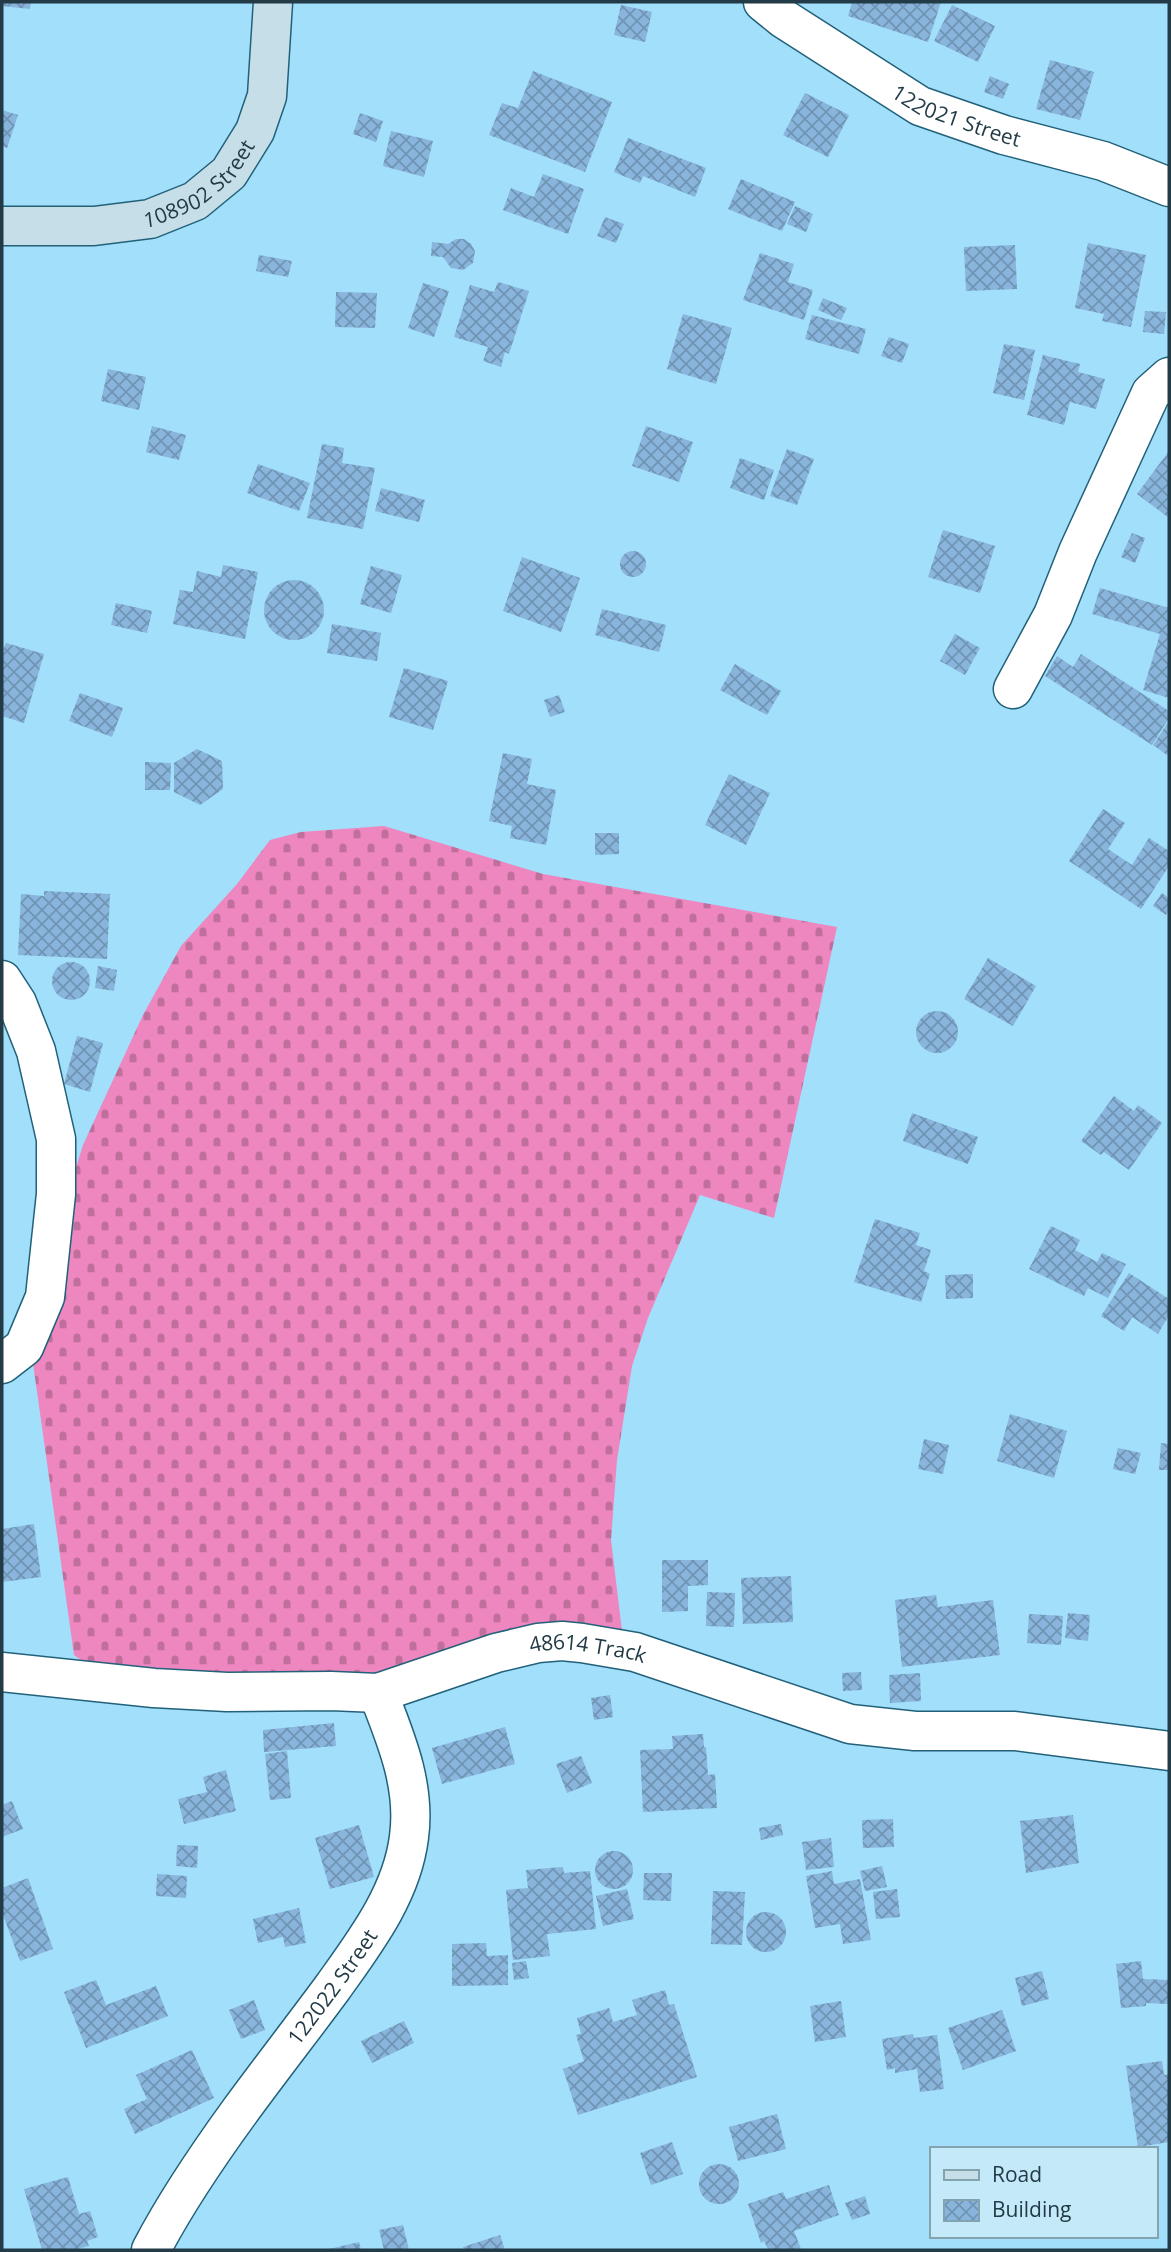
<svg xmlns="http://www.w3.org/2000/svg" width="1171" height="2252" viewBox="0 0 1171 2252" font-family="'Open Sans',sans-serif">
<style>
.cemetery{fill:url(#cemetery-stones)}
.building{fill:url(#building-cross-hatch)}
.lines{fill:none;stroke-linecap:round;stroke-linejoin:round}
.street-casing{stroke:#226179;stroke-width:41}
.secondary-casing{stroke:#226179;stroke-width:41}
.street{stroke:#fff;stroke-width:38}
.secondary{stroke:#c5dee8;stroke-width:38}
.labels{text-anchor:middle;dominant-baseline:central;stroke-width:5;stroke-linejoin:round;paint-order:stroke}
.street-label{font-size:21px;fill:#223b46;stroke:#c4e9f9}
</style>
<defs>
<pattern id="cemetery-stones" width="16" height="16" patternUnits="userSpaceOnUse" patternTransform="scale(1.75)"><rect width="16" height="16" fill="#ee86bf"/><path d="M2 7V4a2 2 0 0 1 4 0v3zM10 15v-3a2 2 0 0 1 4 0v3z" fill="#c06f9d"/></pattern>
<pattern id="building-cross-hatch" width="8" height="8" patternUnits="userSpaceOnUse" patternTransform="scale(1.75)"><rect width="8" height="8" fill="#89b4dc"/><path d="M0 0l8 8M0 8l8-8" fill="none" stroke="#7094b4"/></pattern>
</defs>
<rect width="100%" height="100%" fill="#a1dffb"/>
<path class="cemetery" d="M 384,826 L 543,874 L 837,927 L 774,1218 L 700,1195 L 648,1318 L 632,1366 L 617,1460 L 611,1540 L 622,1631 L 436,1656 L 374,1673 L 353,1674 L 143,1675 L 92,1668 L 74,1655 L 32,1356 L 70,1187 L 83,1145 L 143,1015 L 181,946 L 237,884 L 270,840 L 301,832 Z"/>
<g class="building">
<path d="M 2,2 L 31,2 L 30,9 L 2,6 Z"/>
<path d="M 852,2 L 941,2 L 928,42 L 848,16 Z"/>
<path d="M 621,5 L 652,12 L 645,42 L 614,35 Z"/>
<path d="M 952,5 L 995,26 L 978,62 L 934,41 Z"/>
<path d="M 1050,60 L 1094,72 L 1080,120 L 1036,109 Z"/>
<path d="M 533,71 L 612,102 L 585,172 L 489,135 L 502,103 L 518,108 Z"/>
<path d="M 990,76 L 1009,84 L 1003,99 L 984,92 Z"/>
<path d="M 805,93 L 849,115 L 828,157 L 783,135 Z"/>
<path d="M 2,110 L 18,115 L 7,148 L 2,146 Z"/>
<path d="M 360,113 L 383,121 L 376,142 L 353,134 Z"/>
<path d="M 391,131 L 433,141 L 424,177 L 383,166 Z"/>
<path d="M 628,138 L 706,168 L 695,197 L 643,176 L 640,183 L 614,172 Z"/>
<path d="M 543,174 L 584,189 L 568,234 L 503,210 L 511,188 L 534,197 Z"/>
<path d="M 741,179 L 795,202 L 782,231 L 728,209 Z"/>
<path d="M 795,206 L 813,214 L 806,232 L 787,224 Z"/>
<path d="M 605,217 L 624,224 L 616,243 L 597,236 Z"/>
<path d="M 456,239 L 464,239 L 471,244 L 475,251 L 473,263 L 463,270 L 451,268 L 443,257 L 431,256 L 432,242 L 448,244 Z"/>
<path d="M 1088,243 L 1146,255 L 1131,327 L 1102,321 L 1104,314 L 1075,308 Z"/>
<path d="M 1015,245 L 1017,289 L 966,291 L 964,247 Z"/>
<path d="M 760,253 L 794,264 L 788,282 L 813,290 L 804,320 L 743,300 Z"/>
<path d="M 259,255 L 292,261 L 288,277 L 256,271 Z"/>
<path d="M 498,282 L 529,291 L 509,354 L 505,352 L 501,367 L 483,361 L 488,347 L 454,337 L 470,285 L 494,292 Z"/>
<path d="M 423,283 L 449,291 L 434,337 L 408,328 Z"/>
<path d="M 336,292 L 377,293 L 375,328 L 335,327 Z"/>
<path d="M 823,298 L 847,308 L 841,320 L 818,310 Z"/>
<path d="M 1145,311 L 1166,312 L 1164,334 L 1143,332 Z"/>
<path d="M 683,314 L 732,328 L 716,384 L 667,369 Z"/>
<path d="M 812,315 L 866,329 L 859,354 L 805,339 Z"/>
<path d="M 889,337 L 909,344 L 902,363 L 881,356 Z"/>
<path d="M 1004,344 L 1035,350 L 1024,400 L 993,393 Z"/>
<path d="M 1043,355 L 1080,364 L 1078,372 L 1105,379 L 1096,409 L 1070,402 L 1064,425 L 1027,415 Z"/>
<path d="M 108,369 L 146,377 L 139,410 L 101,401 Z"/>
<path d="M 152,426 L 186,435 L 179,460 L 146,452 Z"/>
<path d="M 646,426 L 693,442 L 679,482 L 632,466 Z"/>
<path d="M 322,444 L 344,448 L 342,463 L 375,468 L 363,529 L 307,518 Z"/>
<path d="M 787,449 L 814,459 L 797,505 L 770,496 Z"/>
<path d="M 1169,451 L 1169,518 L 1137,494 Z"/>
<path d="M 740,458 L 774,470 L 764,500 L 730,488 Z"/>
<path d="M 258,464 L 310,483 L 299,511 L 247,493 Z"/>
<path d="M 381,488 L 425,500 L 419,522 L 375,511 Z"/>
<path d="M 943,530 L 995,546 L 980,593 L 928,577 Z"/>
<path d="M 1132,533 L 1145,538 L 1135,563 L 1121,557 Z"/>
<circle cx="633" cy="564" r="13"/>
<path d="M 522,557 L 580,578 L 561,632 L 503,611 Z"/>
<path d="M 223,565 L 258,572 L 245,639 L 173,624 L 180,590 L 193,592 L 197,571 L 221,577 Z"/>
<path d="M 371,566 L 402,575 L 391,613 L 360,604 Z"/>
<circle cx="294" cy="610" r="30"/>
<path d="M 1100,588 L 1169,608 L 1169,698 L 1143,690 L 1160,634 L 1092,614 Z"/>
<path d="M 116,603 L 152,611 L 147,633 L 111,625 Z"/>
<path d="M 602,609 L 666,625 L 659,652 L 595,635 Z"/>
<path d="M 332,624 L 381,633 L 377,661 L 327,653 Z"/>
<path d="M 955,634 L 980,648 L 965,675 L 940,661 Z"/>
<path d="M 6,643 L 44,654 L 24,723 L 2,716 L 2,652 Z"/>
<path d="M 1081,654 L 1169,711 L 1169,718 L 1152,745 L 1045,676 L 1057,656 L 1073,667 Z"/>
<path d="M 735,664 L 781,691 L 767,715 L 720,690 Z"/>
<path d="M 404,668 L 448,681 L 433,730 L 389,717 Z"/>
<path d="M 80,693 L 123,708 L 112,737 L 69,721 Z"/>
<path d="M 559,695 L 565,712 L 550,717 L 544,700 Z"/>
<path d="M 1167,724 L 1169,725 L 1169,752 L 1167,755 L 1153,745 Z"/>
<path d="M 197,749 L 222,761 L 223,789 L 200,805 L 174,792 L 174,763 Z"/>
<path d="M 503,753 L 532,759 L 527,784 L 556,790 L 546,845 L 510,838 L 512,826 L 489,821 Z"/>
<path d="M 145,762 L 171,763 L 170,790 L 145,790 Z"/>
<path d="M 729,774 L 770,793 L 746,845 L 705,825 Z"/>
<path d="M 1103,809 L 1125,823 L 1108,849 L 1132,865 L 1149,838 L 1169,851 L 1169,866 L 1141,909 L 1069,861 Z"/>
<path d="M 595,833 L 619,833 L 619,854 L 595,855 Z"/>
<path d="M 44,891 L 110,894 L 107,959 L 18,955 L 21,894 L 44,896 Z"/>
<path d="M 1162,893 L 1169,898 L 1169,910 L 1166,915 L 1153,906 Z"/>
<path d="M 988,958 L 1036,986 L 1013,1026 L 964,999 Z"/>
<circle cx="71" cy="981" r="19"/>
<path d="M 98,966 L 117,970 L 114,991 L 95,988 Z"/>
<circle cx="937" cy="1032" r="21"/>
<path d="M 77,1036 L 103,1043 L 90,1092 L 64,1084 Z"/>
<path d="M 1114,1096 L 1134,1111 L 1138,1105 L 1162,1123 L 1129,1170 L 1104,1152 L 1101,1155 L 1081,1141 Z"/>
<path d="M 912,1113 L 978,1137 L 968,1164 L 903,1141 Z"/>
<path d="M 875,1219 L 920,1233 L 916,1245 L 931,1250 L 924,1271 L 930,1274 L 921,1302 L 854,1282 Z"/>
<path d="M 1051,1226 L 1080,1240 L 1075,1250 L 1097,1262 L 1102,1253 L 1126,1264 L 1108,1298 L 1088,1288 L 1084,1296 L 1029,1269 Z"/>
<path d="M 1129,1273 L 1169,1299 L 1169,1315 L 1158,1334 L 1132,1317 L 1124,1331 L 1101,1316 Z"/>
<path d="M 973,1274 L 973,1298 L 946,1299 L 945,1275 Z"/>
<path d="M 1010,1414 L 1067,1431 L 1054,1478 L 997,1461 Z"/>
<path d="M 924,1439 L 949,1445 L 943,1474 L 918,1469 Z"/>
<path d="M 1161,1443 L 1169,1444 L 1169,1470 L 1159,1470 Z"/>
<path d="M 1118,1448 L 1141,1453 L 1135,1474 L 1113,1469 Z"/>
<path d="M 34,1524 L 41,1577 L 2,1582 L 2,1529 Z"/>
<path d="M 662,1560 L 708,1560 L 708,1585 L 688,1586 L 688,1611 L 662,1612 Z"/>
<path d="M 791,1576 L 793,1622 L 743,1624 L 741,1578 Z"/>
<path d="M 707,1592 L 735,1593 L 734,1627 L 706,1626 Z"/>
<path d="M 936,1595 L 938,1607 L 993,1600 L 1000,1655 L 902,1667 L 895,1600 Z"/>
<path d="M 1068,1613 L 1090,1615 L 1088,1641 L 1065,1638 Z"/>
<path d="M 1029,1614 L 1063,1616 L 1061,1645 L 1027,1643 Z"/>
<path d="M 861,1672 L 862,1690 L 843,1691 L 842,1673 Z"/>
<path d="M 920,1673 L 921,1701 L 890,1703 L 889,1675 Z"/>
<path d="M 610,1695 L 613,1717 L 594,1720 L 591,1698 Z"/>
<path d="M 334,1723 L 336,1746 L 264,1752 L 263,1730 Z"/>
<path d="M 505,1727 L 515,1764 L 442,1784 L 432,1748 Z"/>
<path d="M 703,1734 L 704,1747 L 706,1747 L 708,1775 L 715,1774 L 717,1808 L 643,1812 L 640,1750 L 673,1749 L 672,1736 Z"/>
<path d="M 287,1751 L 291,1798 L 270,1800 L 265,1754 Z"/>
<path d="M 581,1756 L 592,1783 L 567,1793 L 556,1764 Z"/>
<path d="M 226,1770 L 236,1811 L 184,1824 L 178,1799 L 207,1792 L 203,1777 Z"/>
<path d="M 12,1801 L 23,1829 L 2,1837 L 2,1805 Z"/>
<path d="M 1073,1815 L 1079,1863 L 1026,1873 L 1020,1821 Z"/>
<path d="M 893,1819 L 894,1847 L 863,1848 L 862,1820 Z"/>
<path d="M 781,1824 L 783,1835 L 761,1840 L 759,1828 Z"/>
<path d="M 359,1825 L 374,1877 L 330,1889 L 315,1838 Z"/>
<path d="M 831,1838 L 834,1867 L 806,1870 L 802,1842 Z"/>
<path d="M 177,1845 L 198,1846 L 197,1868 L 176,1866 Z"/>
<circle cx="614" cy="1870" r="19"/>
<path d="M 882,1866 L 887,1887 L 865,1891 L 860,1871 Z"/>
<path d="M 563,1867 L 564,1873 L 590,1871 L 596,1929 L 547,1934 L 550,1956 L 513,1960 L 506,1890 L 528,1888 L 526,1870 Z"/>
<path d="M 832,1871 L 834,1884 L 860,1879 L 871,1940 L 843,1944 L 840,1924 L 815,1928 L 806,1876 Z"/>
<path d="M 644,1873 L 672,1873 L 671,1901 L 643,1900 Z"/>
<path d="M 157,1874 L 187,1876 L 186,1898 L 156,1896 Z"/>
<path d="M 28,1878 L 53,1949 L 20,1961 L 2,1912 L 2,1888 Z"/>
<path d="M 627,1889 L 634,1919 L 603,1926 L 596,1896 Z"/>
<path d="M 897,1889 L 900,1917 L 876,1919 L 873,1892 Z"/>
<path d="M 713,1891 L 745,1892 L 742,1945 L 711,1944 Z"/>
<path d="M 299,1908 L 306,1943 L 285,1947 L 283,1937 L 258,1943 L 253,1919 Z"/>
<circle cx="766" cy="1932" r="20"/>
<path d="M 486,1943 L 487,1956 L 508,1955 L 508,1985 L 452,1986 L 452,1944 Z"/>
<path d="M 526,1961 L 529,1978 L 514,1980 L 512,1963 Z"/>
<path d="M 1141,1961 L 1143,1979 L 1169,1980 L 1169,2004 L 1146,2003 L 1146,2006 L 1121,2008 L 1116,1964 Z"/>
<path d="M 1042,1971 L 1049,1999 L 1022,2006 L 1015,1978 Z"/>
<path d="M 96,1980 L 106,2005 L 156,1986 L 168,2016 L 86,2048 L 64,1992 Z"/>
<path d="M 665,1990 L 669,2005 L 674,2004 L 697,2077 L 578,2115 L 563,2069 L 584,2061 L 576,2035 L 581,2034 L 577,2018 L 609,2008 L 613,2022 L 637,2015 L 632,2000 Z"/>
<path d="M 254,2000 L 265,2030 L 241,2039 L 229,2010 Z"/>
<path d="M 841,2001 L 846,2037 L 815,2042 L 810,2006 Z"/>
<path d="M 1002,2010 L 1016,2051 L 963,2070 L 948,2028 Z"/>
<path d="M 404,2021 L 414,2043 L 372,2063 L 361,2041 Z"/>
<path d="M 913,2034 L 914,2038 L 937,2035 L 944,2089 L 920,2092 L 917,2069 L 895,2073 L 895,2068 L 887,2070 L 882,2039 Z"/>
<path d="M 192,2050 L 214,2098 L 135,2134 L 124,2109 L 147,2099 L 136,2075 Z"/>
<path d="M 1162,2061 L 1164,2075 L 1169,2074 L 1169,2142 L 1138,2147 L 1126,2066 Z"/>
<path d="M 777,2114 L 786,2149 L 738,2161 L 729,2127 Z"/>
<path d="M 672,2142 L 683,2174 L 651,2185 L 640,2153 Z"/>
<circle cx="719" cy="2184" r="20"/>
<path d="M 68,2177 L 79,2214 L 90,2211 L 98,2237 L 87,2241 L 89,2246 L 73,2250 L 42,2250 L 24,2189 Z"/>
<path d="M 829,2185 L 839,2215 L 794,2231 L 801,2249 L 768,2250 L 764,2241 L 761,2243 L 748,2204 L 783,2192 L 786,2199 Z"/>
<path d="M 865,2196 L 870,2214 L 852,2220 L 845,2203 Z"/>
<path d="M 403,2225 L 409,2250 L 384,2250 L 379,2230 Z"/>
<path d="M 500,2235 L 505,2250 L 464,2250 L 463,2247 Z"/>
<path d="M 359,2242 L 361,2250 L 329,2250 L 329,2249 Z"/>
</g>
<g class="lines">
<defs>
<g id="street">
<path id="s1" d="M 763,2 L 784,19 L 920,106 L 1004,135 L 1103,161 L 1169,187"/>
<path d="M 1013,689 L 1053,615 L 1078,552 L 1151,393 L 1169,377"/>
<path d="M 2,980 L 17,1003 L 36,1051 L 56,1139 L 56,1194 L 45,1297 L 24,1347 L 2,1364"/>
<path id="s2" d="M 2,1672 L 154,1688 L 227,1692 L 331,1691 L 378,1693 L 496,1653 L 538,1643 L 562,1641 L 582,1643 L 635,1652 L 850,1724 L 915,1731 L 1015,1731 L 1169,1751"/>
<path id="s3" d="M 151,2250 C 176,2202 208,2155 240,2111 C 270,2070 302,2029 333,1987 C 365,1942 402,1894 409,1837 C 416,1786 396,1739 378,1693"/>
</g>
<g id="secondary">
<path id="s4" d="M 2,226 L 94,226 L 150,219 L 195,201 L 229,173 L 255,131 L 267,96 L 273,2"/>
</g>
</defs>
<use href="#street" class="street-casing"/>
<use href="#secondary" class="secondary-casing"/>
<use href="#street" class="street"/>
<use href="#secondary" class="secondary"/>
</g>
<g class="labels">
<g class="street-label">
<text stroke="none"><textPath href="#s1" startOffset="226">122021 Street</textPath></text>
<text stroke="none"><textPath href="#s4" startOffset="210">108902 Street</textPath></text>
<text stroke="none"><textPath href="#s2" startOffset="595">48614 Track</textPath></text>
<text stroke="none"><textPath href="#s3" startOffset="320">122022 Street</textPath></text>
</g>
</g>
<rect width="1171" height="2252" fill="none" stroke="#223b46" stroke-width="7"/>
<rect x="930" y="2147" width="228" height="91" fill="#c4e9f9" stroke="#83a3b1" stroke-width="2"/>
<rect x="944" y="2170" width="35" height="10" fill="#c5dee8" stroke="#83a3b1" stroke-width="2"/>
<text x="992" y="2182" font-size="21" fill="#223b46">Road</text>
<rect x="944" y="2200" width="35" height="21" fill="url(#building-cross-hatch)" stroke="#83a3b1" stroke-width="2"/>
<text x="992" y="2217" font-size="21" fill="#223b46">Building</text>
</svg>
